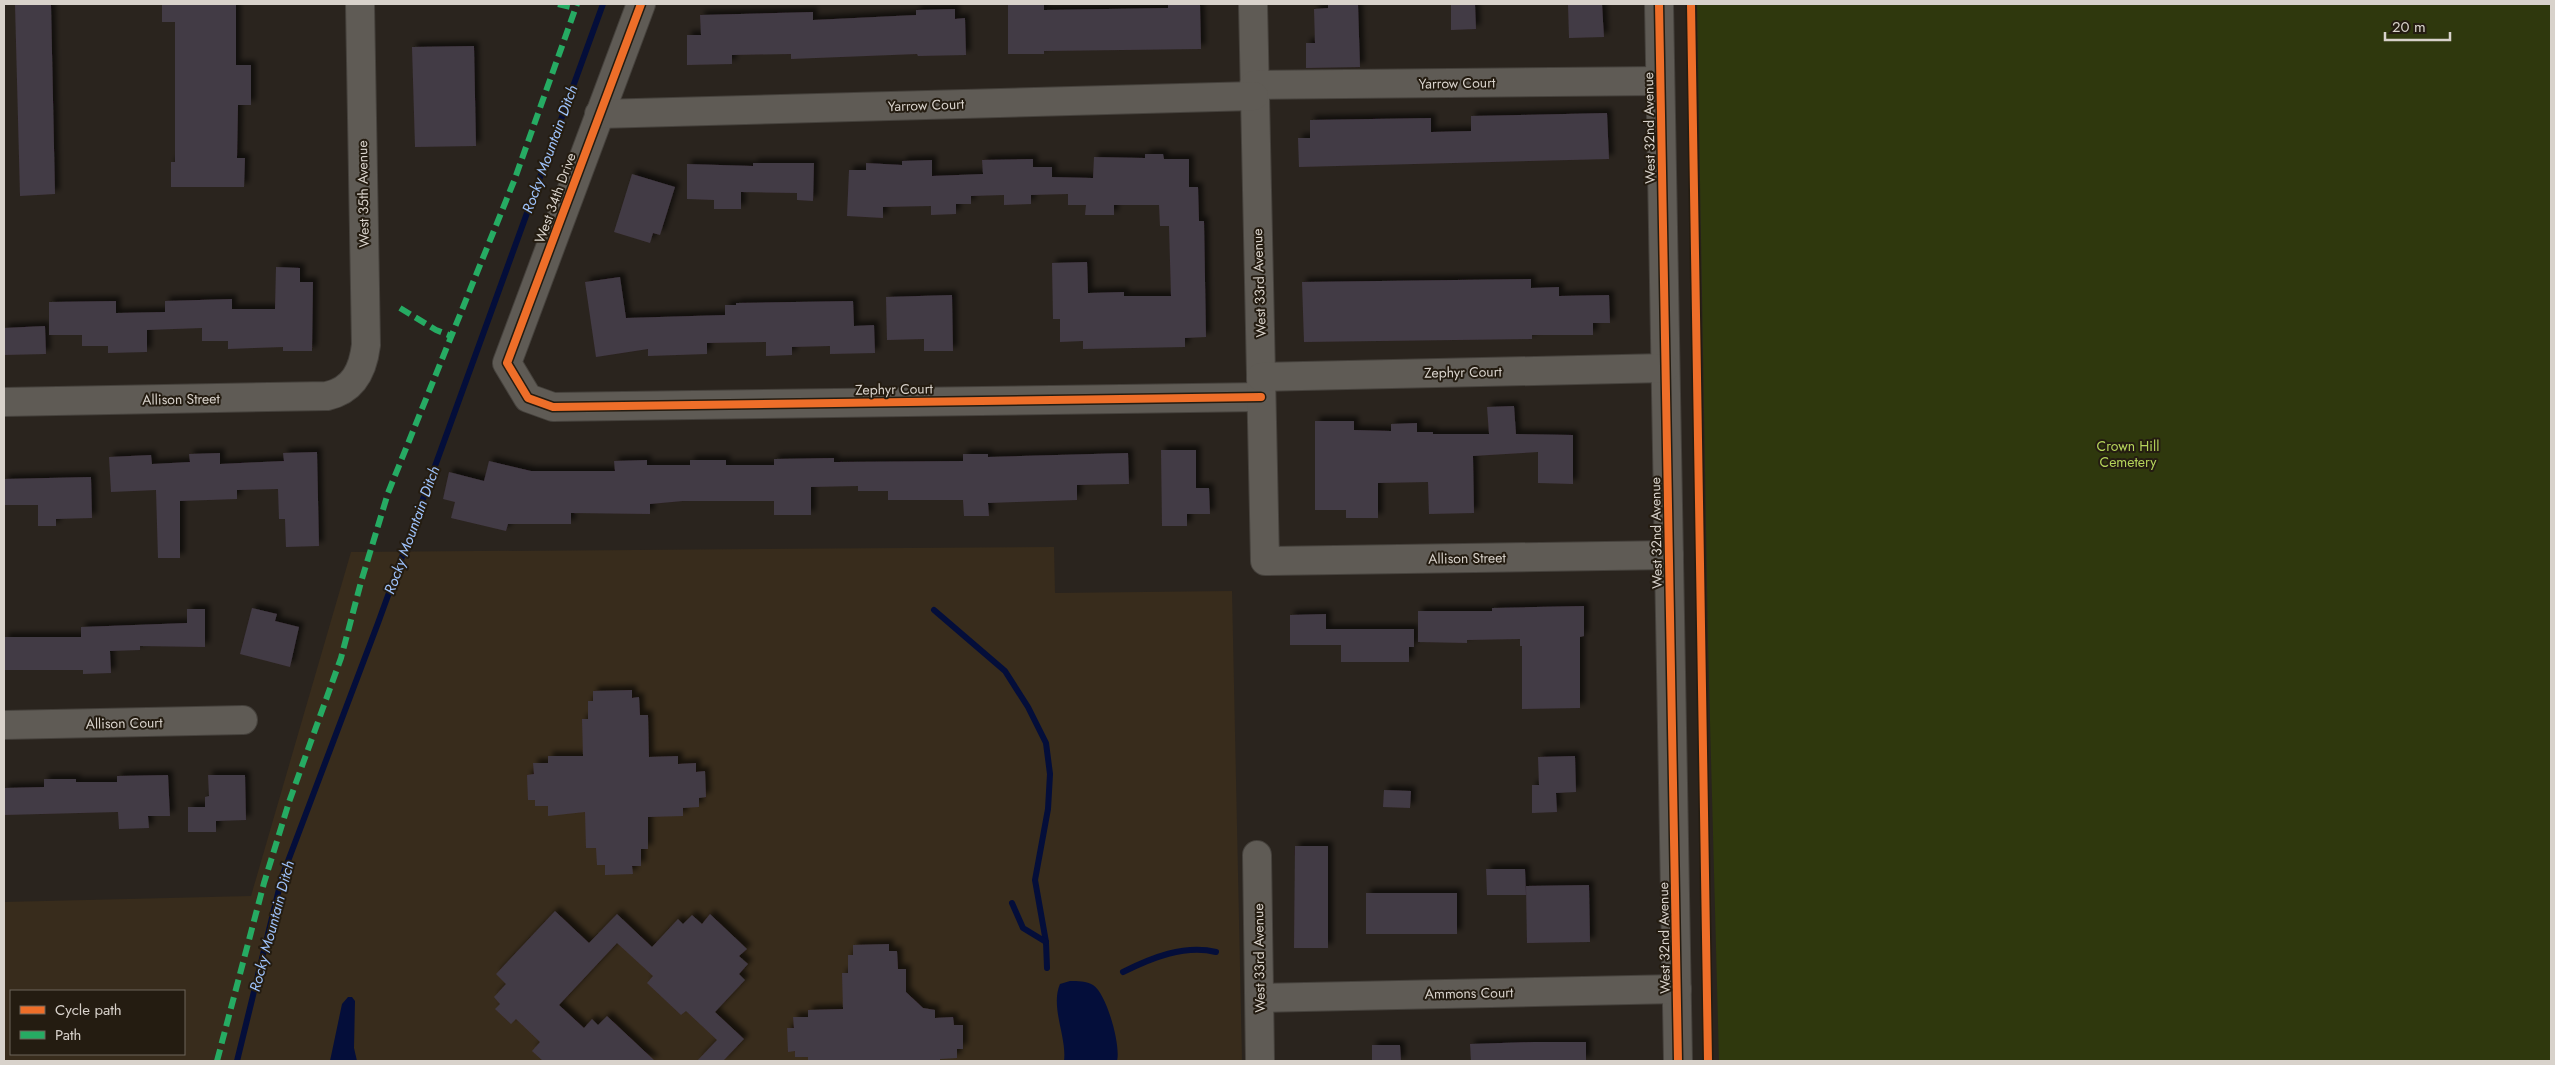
<svg xmlns="http://www.w3.org/2000/svg" width="2555" height="1065" viewBox="0 0 2555 1065" font-family="Jost,sans-serif">
<style>
.built{fill:#382c1c;fill-rule:evenodd}
.green{fill:#2f380d}
.water{fill:#040e3a}
.lines{fill:none;stroke-linecap:round;stroke-linejoin:round}
.stream{stroke:#040e3a;stroke-width:6}
.building{fill:#433a45;filter:url(#shadow)}
.minor-casing{stroke:#45413c;stroke-width:30}
.minor{stroke:#5f5b55;stroke-width:28}
.quiet{stroke:#26ab63;stroke-width:6;stroke-dasharray:12 6;stroke-linecap:butt}
.cycleway-casing{stroke:#241c11;stroke-width:11}
.cycleway{stroke:#ee6e29;stroke-width:8}
.labels{text-anchor:middle;dominant-baseline:central;stroke-width:4;stroke-linejoin:round;paint-order:stroke}
.street-label{font-size:14px;fill:#d8d2cb;stroke:#241c11}
.park-label{font-size:14px;fill:#b4d35a;stroke:#241c11}
.water-label{font-size:15px;font-style:italic;fill:#9ec2fb;stroke:#241c11}
</style>
<defs>
<filter id="shadow"><feDropShadow dx="4.5" dy="-4.5" stdDeviation="2.5" flood-color="#0009"/></filter>
</defs>
<rect width="100%" height="100%" fill="#2a241e"/>
<path class="built" d="M 1054,547 L 1055,593 L 1232,591 L 1242,1061 L 4,1061 L 4,902 L 251,896 L 351,552 ZM 11,991 L 184,991 L 184,1054 L 11,1054 Z"/>
<path class="green" d="M 1697,4 L 2551,4 L 2551,1061 L 1719,1061 L 1708,645 Z"/>
<g class="water">
<path d="M 1070,981 C 1077,981 1087,981 1093,985 C 1107,994 1121,1046 1117,1061 L 1064,1061 C 1067,1037 1050,1007 1060,984 Z"/>
<path d="M 348,997 L 352,997 L 355,1001 L 354,1048 L 357,1061 L 330,1061 L 342,1004 Z"/>
</g>
<g class="lines">
<g class="stream">
<path d="M 934,610 L 1005,671 L 1028,707 L 1046,743 L 1050,774 L 1048,809 L 1035,880 L 1046,942 L 1047,968"/>
<path d="M 1012,903 L 1023,928 L 1046,942"/>
<path d="M 1123,972 C 1151,958 1185,944 1216,952"/>
<path d="M 237,1061 L 282,877 L 378,623 L 603,4"/>
</g>
</g>
<g class="building">
<path d="M 15,4 L 51,4 L 55,194 L 20,196 Z"/>
<path d="M 162,4 L 236,4 L 236,65 L 251,65 L 251,105 L 238,105 L 237,158 L 245,158 L 244,187 L 171,187 L 171,162 L 175,162 L 175,22 L 162,22 Z"/>
<path d="M 1008,4 L 1044,4 L 1044,10 L 1168,8 L 1168,4 L 1200,4 L 1201,49 L 1044,51 L 1044,54 L 1008,54 Z"/>
<path d="M 1328,4 L 1358,4 L 1360,67 L 1306,68 L 1306,43 L 1315,43 L 1314,9 L 1328,8 Z"/>
<path d="M 1451,4 L 1475,4 L 1476,29 L 1451,30 Z"/>
<path d="M 1568,4 L 1602,4 L 1604,37 L 1569,38 Z"/>
<path d="M 955,9 L 955,19 L 965,18 L 966,55 L 918,56 L 917,54 L 791,59 L 791,54 L 732,55 L 732,64 L 687,65 L 687,35 L 701,35 L 700,15 L 813,12 L 813,20 L 916,15 L 916,10 Z"/>
<path d="M 474,46 L 476,146 L 415,147 L 412,47 Z"/>
<path d="M 1607,113 L 1609,159 L 1299,167 L 1298,138 L 1310,138 L 1310,120 L 1431,118 L 1431,132 L 1471,131 L 1471,116 Z"/>
<path d="M 1145,154 L 1163,154 L 1164,159 L 1189,159 L 1189,187 L 1198,187 L 1199,221 L 1204,221 L 1206,337 L 1185,338 L 1185,347 L 1083,349 L 1083,341 L 1060,342 L 1060,319 L 1053,319 L 1052,263 L 1087,262 L 1088,293 L 1124,292 L 1124,296 L 1171,296 L 1169,226 L 1160,226 L 1159,205 L 1114,205 L 1114,215 L 1085,215 L 1086,205 L 1068,205 L 1068,194 L 1031,195 L 1031,204 L 1004,205 L 1004,195 L 971,196 L 971,204 L 956,204 L 956,214 L 931,215 L 931,206 L 883,207 L 883,218 L 847,216 L 849,170 L 866,170 L 866,163 L 902,165 L 902,161 L 932,160 L 932,176 L 983,174 L 982,160 L 1033,159 L 1033,167 L 1052,167 L 1052,177 L 1093,178 L 1094,157 L 1145,158 Z"/>
<path d="M 753,163 L 814,163 L 813,201 L 797,200 L 797,193 L 741,192 L 741,209 L 714,209 L 714,200 L 687,199 L 687,164 L 753,166 Z"/>
<path d="M 632,174 L 675,187 L 660,235 L 653,233 L 650,243 L 614,232 Z"/>
<path d="M 276,267 L 300,268 L 300,282 L 313,282 L 312,351 L 283,351 L 283,347 L 228,349 L 228,341 L 202,341 L 202,328 L 147,330 L 147,352 L 108,353 L 108,346 L 82,346 L 82,335 L 49,335 L 49,302 L 116,301 L 116,313 L 165,312 L 165,301 L 232,299 L 232,309 L 275,309 Z"/>
<path d="M 620,277 L 626,318 L 725,315 L 725,305 L 736,305 L 736,303 L 853,301 L 854,326 L 874,325 L 875,353 L 830,354 L 830,346 L 792,347 L 792,355 L 766,356 L 766,342 L 707,343 L 707,354 L 648,356 L 648,349 L 596,357 L 585,282 Z"/>
<path d="M 1531,279 L 1531,288 L 1559,287 L 1559,296 L 1609,295 L 1610,323 L 1593,323 L 1593,335 L 1532,335 L 1532,339 L 1304,342 L 1302,282 Z"/>
<path d="M 952,295 L 953,351 L 924,351 L 924,339 L 887,340 L 886,297 Z"/>
<path d="M 45,326 L 46,354 L 4,355 L 4,328 Z"/>
<path d="M 1514,406 L 1516,434 L 1573,435 L 1573,484 L 1538,483 L 1538,452 L 1473,456 L 1474,513 L 1429,514 L 1428,482 L 1378,483 L 1378,518 L 1346,518 L 1346,510 L 1315,510 L 1315,421 L 1354,421 L 1354,430 L 1391,431 L 1391,424 L 1417,423 L 1417,432 L 1433,432 L 1433,434 L 1489,434 L 1487,407 Z"/>
<path d="M 1161,450 L 1196,450 L 1196,488 L 1209,488 L 1210,514 L 1187,514 L 1187,526 L 1162,526 Z"/>
<path d="M 317,452 L 319,546 L 286,547 L 285,519 L 279,519 L 278,489 L 237,490 L 237,499 L 180,501 L 180,558 L 158,558 L 156,490 L 111,492 L 109,457 L 151,455 L 152,464 L 190,462 L 189,454 L 220,453 L 220,464 L 284,461 L 283,453 Z"/>
<path d="M 1128,453 L 1129,484 L 1077,485 L 1077,500 L 988,503 L 989,516 L 964,516 L 963,500 L 888,500 L 888,491 L 858,491 L 858,486 L 811,487 L 811,515 L 774,515 L 774,501 L 683,501 L 650,504 L 650,514 L 571,513 L 571,524 L 508,524 L 506,531 L 451,518 L 455,502 L 443,499 L 449,472 L 484,481 L 489,461 L 531,471 L 615,471 L 614,461 L 647,460 L 647,465 L 690,465 L 690,460 L 726,460 L 726,465 L 774,465 L 774,459 L 834,458 L 834,462 L 963,461 L 963,454 L 988,454 L 988,457 Z"/>
<path d="M 91,477 L 92,518 L 56,519 L 56,526 L 38,526 L 38,505 L 4,505 L 4,479 Z"/>
<path d="M 1584,606 L 1584,636 L 1580,637 L 1580,708 L 1522,709 L 1522,646 L 1520,646 L 1520,639 L 1467,640 L 1467,643 L 1418,642 L 1418,611 L 1492,611 L 1492,608 Z"/>
<path d="M 252,608 L 277,614 L 275,621 L 299,627 L 290,667 L 240,654 Z"/>
<path d="M 187,609 L 205,609 L 205,647 L 140,646 L 140,650 L 110,651 L 111,673 L 83,674 L 83,670 L 4,670 L 4,637 L 81,637 L 81,627 L 187,623 Z"/>
<path d="M 1326,614 L 1326,629 L 1414,629 L 1414,647 L 1409,647 L 1409,662 L 1341,662 L 1341,645 L 1290,645 L 1290,615 Z"/>
<path d="M 632,690 L 632,698 L 639,697 L 640,715 L 648,715 L 649,757 L 678,756 L 678,764 L 696,763 L 696,772 L 705,771 L 706,797 L 699,798 L 699,807 L 683,808 L 683,816 L 648,817 L 648,849 L 641,849 L 641,866 L 632,866 L 633,874 L 605,875 L 605,865 L 597,865 L 596,848 L 586,848 L 585,812 L 548,816 L 548,806 L 535,806 L 535,800 L 528,800 L 527,775 L 534,774 L 533,763 L 548,763 L 548,756 L 583,756 L 582,719 L 588,719 L 588,701 L 593,701 L 593,691 Z"/>
<path d="M 1575,756 L 1576,792 L 1556,793 L 1557,812 L 1532,813 L 1532,785 L 1539,785 L 1538,757 Z"/>
<path d="M 168,775 L 170,816 L 148,816 L 149,828 L 119,829 L 118,812 L 4,815 L 4,788 L 44,787 L 44,779 L 76,779 L 76,782 L 117,782 L 117,776 Z"/>
<path d="M 208,775 L 245,775 L 246,820 L 216,821 L 216,832 L 188,832 L 188,807 L 205,807 L 205,797 L 209,796 Z"/>
<path d="M 1384,790 L 1411,791 L 1410,808 L 1383,807 Z"/>
<path d="M 1295,846 L 1328,846 L 1328,948 L 1294,948 Z"/>
<path d="M 1486,869 L 1525,869 L 1526,895 L 1487,895 Z"/>
<path d="M 1589,885 L 1590,942 L 1527,943 L 1526,886 Z"/>
<rect x="1366" y="893" width="91" height="41"/>
<path d="M 555,911 L 589,943 L 617,914 L 652,947 L 678,919 L 683,924 L 692,915 L 702,924 L 710,914 L 747,949 L 739,956 L 748,964 L 739,974 L 745,980 L 715,1012 L 744,1039 L 723,1061 L 697,1061 L 717,1040 L 686,1011 L 681,1015 L 647,983 L 653,976 L 617,943 L 559,1005 L 584,1028 L 592,1019 L 598,1025 L 607,1016 L 655,1061 L 543,1061 L 532,1051 L 540,1042 L 516,1019 L 511,1024 L 495,1009 L 500,1004 L 494,997 L 506,984 L 496,974 Z"/>
<path d="M 889,944 L 889,951 L 897,951 L 898,969 L 906,969 L 906,992 L 923,1008 L 935,1010 L 935,1018 L 953,1017 L 954,1025 L 963,1025 L 963,1049 L 957,1049 L 957,1058 L 940,1059 L 940,1061 L 808,1061 L 808,1057 L 795,1057 L 795,1051 L 788,1052 L 787,1028 L 794,1028 L 793,1017 L 808,1017 L 808,1010 L 843,1009 L 842,973 L 848,973 L 848,955 L 853,955 L 853,945 Z"/>
<path d="M 1534,1042 L 1586,1042 L 1586,1061 L 1471,1061 L 1470,1044 Z"/>
<path d="M 1372,1045 L 1400,1045 L 1401,1061 L 1372,1061 Z"/>
</g>
<g class="lines">
<defs>
<g id="minor">
<path d="M 641,4 L 507,363 L 528,398 L 553,407 L 1261,397"/>
<path d="M 1253,4 L 1265,561 L 1669,555"/>
<path d="M 1659,4 L 1678,1061"/>
<path d="M 1254,85 L 1660,81"/>
<path d="M 599,114 L 1254,96"/>
<path d="M 1261,377 L 1665,368"/>
<path d="M 4,402 L 327,396 C 354,390 363,370 366,345 L 360,4"/>
<path d="M 4,725 L 243,720"/>
<path d="M 1257,855 L 1260,1061"/>
<path d="M 1260,998 L 1677,989"/>
</g>
</defs>
<use href="#minor" class="minor-casing"/>
<use href="#minor" class="minor"/>
<g class="quiet">
<path d="M 558,4 L 575,8"/>
<path d="M 400,308 L 436,330 L 451,336"/>
<path d="M 217,1061 L 264,883 L 289,802 L 341,658 L 361,582 L 388,493 L 514,181 L 577,4"/>
</g>
<defs>
<g id="cycleway">
<path d="M 641,4 L 507,363 L 528,398 L 553,407 L 1261,397"/>
<path d="M 1659,4 L 1678,1061"/>
<path d="M 1691,4 L 1708,1061"/>
</g>
</defs>
<use href="#cycleway" class="cycleway-casing"/>
<use href="#cycleway" class="cycleway"/>
</g>
<g class="labels">
<g class="street-label">
<text transform="translate(1457 83) rotate(-1)">Yarrow Court</text>
<text transform="translate(926 105) rotate(-2)">Yarrow Court</text>
<text transform="translate(1649 128) rotate(-91)">West 32nd Avenue</text>
<text transform="translate(363 194) rotate(-91)">West 35th Avenue</text>
<text transform="translate(555 198) rotate(-70)">West 34th Drive</text>
<text transform="translate(1259 283) rotate(-92)">West 33rd Avenue</text>
<text transform="translate(1463 372) rotate(-1)">Zephyr Court</text>
<text transform="translate(894 389) rotate(-1)">Zephyr Court</text>
<text transform="translate(181 399) rotate(-1)">Allison Street</text>
<text transform="translate(1656 533) rotate(-91)">West 32nd Avenue</text>
<text transform="translate(1467 558) rotate(-1)">Allison Street</text>
<text transform="translate(124 723) rotate(-1)">Allison Court</text>
<text transform="translate(1664 938) rotate(-91)">West 32nd Avenue</text>
<text transform="translate(1259 958) rotate(-91)">West 33rd Avenue</text>
<text transform="translate(1469 993) rotate(-1)">Ammons Court</text>
</g>
<g class="park-label">
<text x="2128" y="446">Crown Hill<tspan x="2128" dy="16">Cemetery</tspan></text>
</g>
<g class="water-label">
<text transform="translate(550 149) rotate(-70)">Rocky Mountain Ditch</text>
<text transform="translate(412 530) rotate(-70)">Rocky Mountain Ditch</text>
<text transform="translate(272 926) rotate(-75)">Rocky Mountain Ditch</text>
</g>
</g>
<rect width="2555" height="1065" fill="none" stroke="#d8d2cb" stroke-width="10"/>
<rect x="10" y="990" width="175" height="65" fill="#241c11" stroke="#6c655b"/>
<rect x="20" y="1006" width="25" height="8" fill="#ee6e29" stroke="#6c655b"/>
<text x="55" y="1015" font-size="15" fill="#d8d2cb">Cycle path</text>
<rect x="20" y="1031" width="25" height="8" fill="#26ab63" stroke="#6c655b"/>
<text x="55" y="1040" font-size="15" fill="#d8d2cb">Path</text>
<path d="M2385 32v8h65v-8" fill="none" stroke="#d8d2cb" stroke-width="2.5"/>
<text x="2392" y="32" font-size="15" fill="#d8d2cb" stroke="#241c11" stroke-width="4" paint-order="stroke">20 m</text>
</svg>
